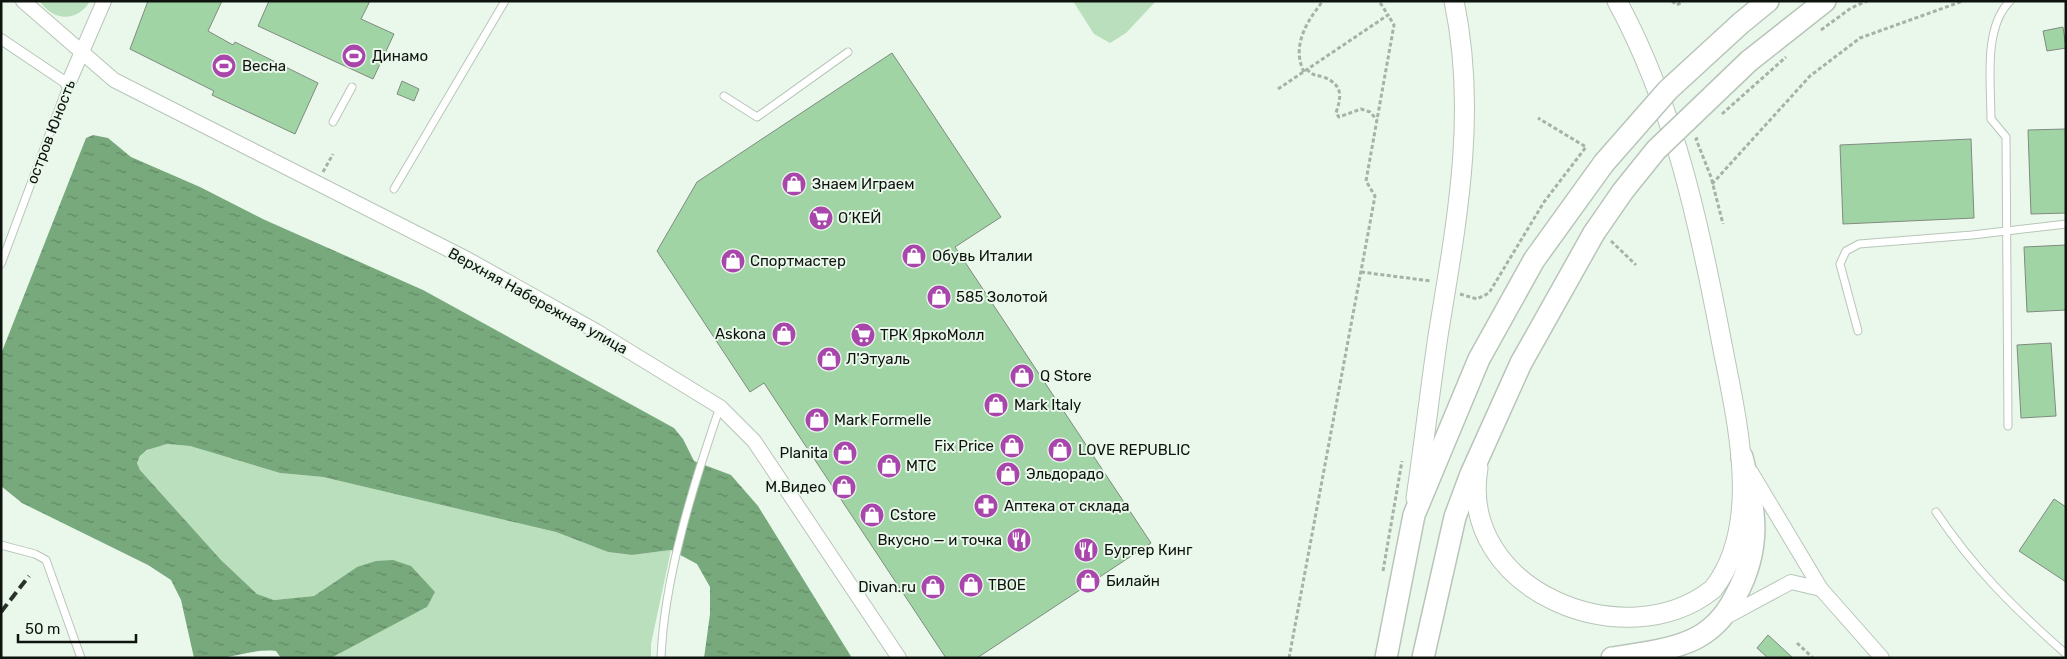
<svg xmlns="http://www.w3.org/2000/svg" width="2067" height="659" viewBox="0 0 2067 659" font-family="Rubik,sans-serif">
<style>
.grass{fill:#badfbc}
.water{fill:url(#water-ripples)}
.building{fill:#a1d4a5;stroke:#7f8b7f}
.lines{fill:none;stroke-linecap:round;stroke-linejoin:round}
.service-casing{stroke:#b8c5b9;stroke-width:9}
.pedestrian-casing{stroke:#b8c5b9;stroke-width:12}
.minor-casing{stroke:#b8c5b9;stroke-width:16}
.secondary-casing{stroke:#b8c5b9;stroke-width:21}
.primary-casing{stroke:#b8c5b9;stroke-width:24}
.path{stroke:#a6b1a7;stroke-width:3;stroke-dasharray:4 2.5;stroke-linecap:butt}
.service{stroke:#fff;stroke-width:7}
.pedestrian{stroke:#fff;stroke-width:10}
.minor{stroke:#fff;stroke-width:14}
.secondary{stroke:#fff;stroke-width:19}
.primary{stroke:#fff;stroke-width:21}
.rail{stroke:#2b312b;stroke-width:4;stroke-dasharray:10 5;stroke-linecap:butt}
.primary-bridge-casing{stroke:#b8c5b9;stroke-width:24;stroke-linecap:butt}
.primary-bridge{stroke:#fff;stroke-width:21}
.labels{text-anchor:middle;dominant-baseline:central;stroke-width:4;stroke-linejoin:round;paint-order:stroke}
.poi-label{font-size:15px;fill:#0e130e;stroke:#eaf8eb;text-anchor:start}
.street-label{font-size:15px;fill:#0e130e;stroke:#eaf8eb}
</style>
<defs>
<pattern id="water-ripples" width="26" height="14" patternUnits="userSpaceOnUse" patternTransform="scale(1.25)"><rect width="26" height="14" fill="#78a97c"/><path d="M2 4q2-2 4 0t4 0M15 11q2-2 4 0t4 0" fill="none" stroke="#618864"/></pattern>
</defs>
<rect width="100%" height="100%" fill="#eaf8eb"/>
<g class="grass">
<path d="M 40,1 L 90,1 C 78,22 53,22 40,1 Z"/>
<path d="M 1073,1 L 1156,1 L 1126,33 L 1110,43 L 1094,34 Z"/>
<path d="M 167,444 L 190,446 L 280,473 L 323,477 L 556,532 L 608,552 L 632,555 L 671,550 L 651,644 L 651,658 L 331,658 L 427,607 L 357,567 L 314,596 L 274,600 L 257,594 L 221,560 L 140,470 L 137,463 C 142,449 154,448 167,444 Z"/>
</g>
<path class="water" d="M 93,135 L 108,138 L 131,157 L 200,187 L 265,220 L 423,290 L 674,428 L 683,439 L 694,461 L 731,475 L 758,506 L 852,658 L 704,658 L 710,614 L 710,587 L 697,564 L 671,550 L 632,555 L 608,552 L 556,532 L 323,477 L 280,473 L 190,446 L 167,444 L 147,450 L 140,456 L 137,463 L 140,470 L 221,560 L 257,594 L 274,600 L 314,596 L 357,567 L 376,561 L 393,560 L 411,566 L 435,592 L 427,607 L 331,658 L 281,658 L 276,651 C 256,649 240,655 221,658 C 213,659 203,658 194,658 L 181,600 L 171,580 L 148,565 L 22,503 L 1,486 L 1,354 L 86,138 Z"/>
<g class="building">
<path d="M 148,1 L 222,1 L 208,31 L 233,45 L 235,42 L 318,83 L 295,134 L 212,95 L 214,91 L 130,49 Z"/>
<path d="M 269,1 L 370,1 L 361,19 L 394,34 L 373,79 L 258,26 Z"/>
<path d="M 2063,27 L 2066,48 L 2047,51 L 2043,31 Z"/>
<path d="M 892,53 L 1001,217 L 955,247 L 1151,543 L 977,658 L 946,658 L 764,383 L 750,392 L 657,251 L 697,182 Z"/>
<path d="M 402,81 L 419,89 L 414,101 L 397,94 Z"/>
<path d="M 2066,129 L 2066,213 L 2031,214 L 2028,130 Z"/>
<path d="M 1971,139 L 1974,218 L 1843,224 L 1840,145 Z"/>
<path d="M 2066,245 L 2066,310 L 2027,312 L 2024,247 Z"/>
<path d="M 2051,343 L 2056,416 L 2021,418 L 2017,345 Z"/>
<path d="M 2054,499 L 2066,507 L 2066,582 L 2019,551 Z"/>
<path d="M 1768,635 L 1793,658 L 1768,658 L 1757,648 Z"/>
</g>
<g class="lines">
<defs>
<g id="service">
<path d="M 724,96 L 757,117 L 848,52"/>
<path d="M 333,122 L 352,87"/>
<path d="M 394,189 L 505,1"/>
<path d="M 1,264 L 68,84"/>
<path d="M 1858,331 L 1840,264 L 1846,251 L 1859,244 L 1972,235 L 2066,224"/>
<path d="M 2008,426 L 2006,137 L 1991,119 C 1991,83 1983,28 2010,1"/>
<path d="M 1936,512 C 1975,570 2014,608 2066,654"/>
<path d="M 1,545 L 35,554 L 46,560 L 81,658"/>
<path d="M 661,658 C 664,578 694,482 720,407"/>
</g>
<path id="pedestrian" d="M 1,39 L 68,84"/>
<g id="minor">
<path d="M 23,1 L 114,80 L 467,259 L 596,331 L 720,407 L 754,441 L 899,658"/>
<path d="M 68,84 L 104,1"/>
<path d="M 1751,472 L 1821,589 L 1882,658"/>
<path d="M 1726,617 L 1791,582 L 1821,589"/>
</g>
<g id="secondary">
<path d="M 1478,468 C 1457,591 1626,659 1713,589 C 1765,523 1735,414 1721,339 C 1699,223 1674,106 1617,1"/>
<path d="M 1416,498 C 1424,444 1430,390 1438,336 C 1456,225 1478,114 1454,1"/>
</g>
<g id="primary">
<path d="M 1741,23 L 1768,1"/>
<path d="M 1749,61 L 1825,1"/>
<path d="M 1386,658 L 1414,515 L 1479,359 L 1534,260 L 1604,163"/>
<path d="M 1423,658 L 1455,517 L 1471,474 L 1521,363 L 1594,233"/>
<path d="M 1612,658 C 1638,654 1666,651 1690,641 C 1711,632 1725,617 1735,597 C 1763,546 1755,510 1742,457"/>
</g>
</defs>
<use href="#service" class="service-casing"/>
<use href="#pedestrian" class="pedestrian-casing"/>
<use href="#minor" class="minor-casing"/>
<use href="#secondary" class="secondary-casing"/>
<use href="#primary" class="primary-casing"/>
<g class="path">
<path d="M 1672,1 L 1677,5 L 1683,1"/>
<path d="M 1821,30 L 1851,8 L 1867,1"/>
<path d="M 1307,69 C 1312,76 1317,75 1324,77 C 1344,86 1341,97 1336,113 L 1339,117 L 1361,109 L 1370,112 L 1377,120"/>
<path d="M 1304,72 C 1291,46 1307,21 1323,1"/>
<path d="M 1278,89 L 1388,15 L 1379,1"/>
<path d="M 1722,114 L 1786,57"/>
<path d="M 1698,138 L 1696,139 L 1711,177 L 1723,224"/>
<path d="M 323,172 L 333,154"/>
<path d="M 1712,184 L 1810,76 L 1860,38 L 1963,1"/>
<path d="M 1611,241 L 1636,265"/>
<path d="M 1361,272 L 1431,281"/>
<path d="M 1460,294 L 1477,299 L 1489,293 L 1544,202 L 1586,147 L 1538,118"/>
<path d="M 1383,571 L 1402,461"/>
<path d="M 1797,643 L 1813,658"/>
<path d="M 1289,658 L 1375,196 L 1366,181 L 1394,25 L 1388,15"/>
</g>
<use href="#service" class="service"/>
<use href="#pedestrian" class="pedestrian"/>
<use href="#minor" class="minor"/>
<use href="#secondary" class="secondary"/>
<use href="#primary" class="primary"/>
<path class="rail" d="M 1,612 L 29,576"/>
<defs>
<g id="primary-bridge">
<path d="M 1604,163 L 1668,90 L 1741,23"/>
<path d="M 1594,233 L 1623,191 L 1656,150 L 1749,61"/>
</g>
</defs>
<use href="#primary-bridge" class="primary-bridge-casing"/>
<use href="#primary-bridge" class="primary-bridge"/>
</g>
<defs>
<symbol id="stadium-disc" viewBox="-11 -11 22 22"><circle r="9.5" fill="#a946ac" stroke="#eaf8eb"/><path d="M0-5a6.5 5 0 1 0 0 10a6.5 5 0 1 0 0-10ZM-3.5-1.8h7v3.6h-7Z" fill="#fff"/></symbol>
<symbol id="shop-disc" viewBox="-11 -11 22 22"><circle r="9.5" fill="#a946ac" stroke="#eaf8eb"/><path d="M-5-2.5h2.3a2.7 3.5 0 0 1 5.4 0H5L5.5 6h-11ZM-1.5-2.5h3a1.5 2.3 0 0 0-3 0Z" fill="#fff"/></symbol>
<symbol id="supermarket-disc" viewBox="-11 -11 22 22"><circle r="9.5" fill="#a946ac" stroke="#eaf8eb"/><path d="M-6-5.5h2.5l.6 2H6L4.5 2H-2.5L-4.4-4H-6ZM-1.5 3.2a1.3 1.3 0 1 0 .1 0ZM3 3.2a1.3 1.3 0 1 0 .1 0Z" fill="#fff"/></symbol>
<symbol id="pharmacy-disc" viewBox="-11 -11 22 22"><circle r="9.5" fill="#a946ac" stroke="#eaf8eb"/><path d="M-2-6h4v4h4v4h-4v4h-4v-4h-4v-4h4Z" fill="#fff"/></symbol>
<symbol id="restaurant-disc" viewBox="-11 -11 22 22"><circle r="9.5" fill="#a946ac" stroke="#eaf8eb"/><path d="M-5-6h1v4h1v-4h1v4h1v-4h1v5L-1.5 .5V6h-2V.5L-5-1ZM5-6V6H3V1.5H1.5Q1.5-4 5-6Z" fill="#fff"/></symbol>
</defs>
<g fill-rule="evenodd">
<use href="#stadium-disc" x="340" y="42" width="28" height="28"/>
<use href="#stadium-disc" x="210" y="52" width="28" height="28"/>
<use href="#shop-disc" x="780" y="170" width="28" height="28"/>
<use href="#supermarket-disc" x="807" y="204" width="28" height="28"/>
<use href="#shop-disc" x="900" y="242" width="28" height="28"/>
<use href="#shop-disc" x="719" y="247" width="28" height="28"/>
<use href="#shop-disc" x="925" y="283" width="28" height="28"/>
<use href="#shop-disc" x="770" y="320" width="28" height="28"/>
<use href="#supermarket-disc" x="849" y="321" width="28" height="28"/>
<use href="#shop-disc" x="815" y="345" width="28" height="28"/>
<use href="#shop-disc" x="1008" y="362" width="28" height="28"/>
<use href="#shop-disc" x="982" y="391" width="28" height="28"/>
<use href="#shop-disc" x="803" y="406" width="28" height="28"/>
<use href="#shop-disc" x="998" y="432" width="28" height="28"/>
<use href="#shop-disc" x="1046" y="436" width="28" height="28"/>
<use href="#shop-disc" x="831" y="439" width="28" height="28"/>
<use href="#shop-disc" x="875" y="452" width="28" height="28"/>
<use href="#shop-disc" x="994" y="460" width="28" height="28"/>
<use href="#shop-disc" x="830" y="473" width="28" height="28"/>
<use href="#pharmacy-disc" x="972" y="492" width="28" height="28"/>
<use href="#shop-disc" x="858" y="501" width="28" height="28"/>
<use href="#restaurant-disc" x="1005" y="526" width="28" height="28"/>
<use href="#restaurant-disc" x="1072" y="536" width="28" height="28"/>
<use href="#shop-disc" x="1074" y="567" width="28" height="28"/>
<use href="#shop-disc" x="957" y="571" width="28" height="28"/>
<use href="#shop-disc" x="919" y="573" width="28" height="28"/>
</g>
<g class="labels">
<g class="poi-label">
<text x="372" y="56">Динамо</text>
<text x="242" y="66">Весна</text>
<text x="812" y="184">Знаем Играем</text>
<text x="838" y="218">О’КЕЙ</text>
<text x="932" y="256">Обувь Италии</text>
<text x="750" y="261">Спортмастер</text>
<text x="956" y="297">585 Золотой</text>
<text x="766" y="334" text-anchor="end">Askona</text>
<text x="880" y="335">ТРК ЯркоМолл</text>
<text x="846" y="359">Л'Этуаль</text>
<text x="1040" y="376">Q Store</text>
<text x="1014" y="405">Mark Italy</text>
<text x="834" y="420">Mark Formelle</text>
<text x="994" y="446" text-anchor="end">Fix Price</text>
<text x="1078" y="450">LOVE REPUBLIC</text>
<text x="828" y="453" text-anchor="end">Planita</text>
<text x="906" y="466">МТС</text>
<text x="1026" y="474">Эльдорадо</text>
<text x="826" y="487" text-anchor="end">М.Видео</text>
<text x="1004" y="506">Аптека от склада</text>
<text x="890" y="515">Cstore</text>
<text x="1002" y="540" text-anchor="end">Вкусно — и точка</text>
<text x="1104" y="550">Бургер Кинг</text>
<text x="1106" y="581">Билайн</text>
<text x="988" y="585">ТВОЕ</text>
<text x="916" y="587" text-anchor="end">Divan.ru</text>
</g>
<g class="street-label">
<text transform="translate(51 132) rotate(-69)">остров Юность</text>
<text transform="translate(538 301) rotate(29)">Верхняя Набережная улица</text>
</g>
</g>
<rect width="2067" height="659" fill="none" stroke="#0e130e" stroke-width="5"/>
<path d="M18 634v8h118v-8" fill="none" stroke="#0e130e" stroke-width="2.5"/>
<text x="25" y="634" font-size="15" fill="#0e130e" stroke="#eaf8eb" stroke-width="4" paint-order="stroke">50 m</text>
</svg>
